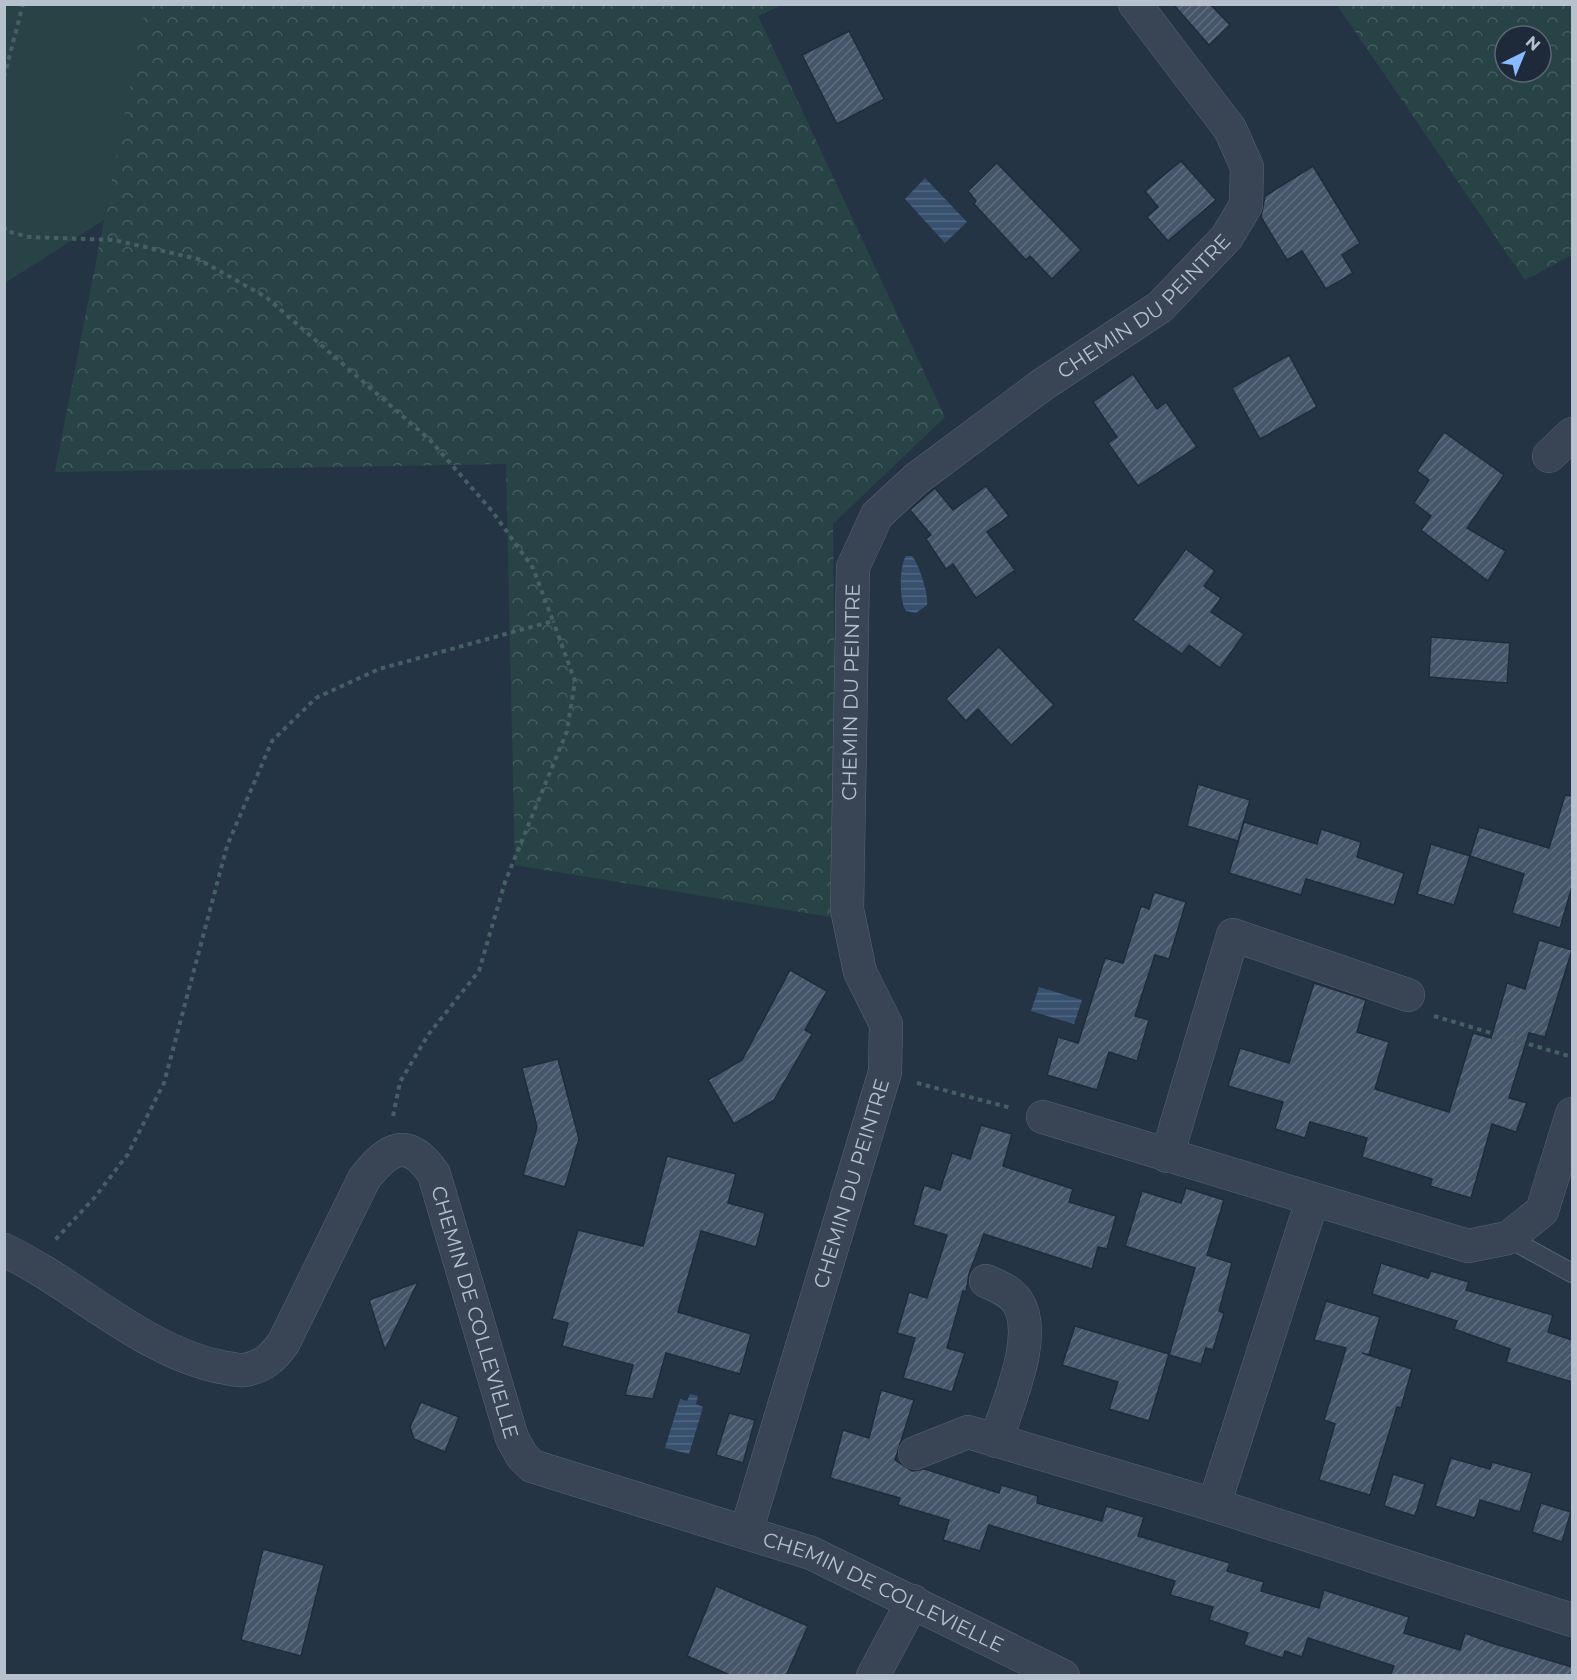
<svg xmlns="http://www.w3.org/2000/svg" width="1577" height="1680" viewBox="0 0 1577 1680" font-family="Montserrat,sans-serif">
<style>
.green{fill:#274346}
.forest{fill:url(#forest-crowns);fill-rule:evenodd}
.water{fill:url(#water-rules)}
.building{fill:url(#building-hatch);stroke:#202c3c;stroke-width:1.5}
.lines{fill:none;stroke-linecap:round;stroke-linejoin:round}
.service-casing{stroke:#586372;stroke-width:20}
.minor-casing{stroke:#586372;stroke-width:34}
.path{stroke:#456062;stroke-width:4;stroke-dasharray:4.5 4.5;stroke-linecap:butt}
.service{stroke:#394555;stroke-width:18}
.minor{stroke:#394555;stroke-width:33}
.labels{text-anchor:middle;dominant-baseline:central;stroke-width:6;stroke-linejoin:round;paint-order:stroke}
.street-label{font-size:20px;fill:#b7c1ce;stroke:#1e2a3a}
</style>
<defs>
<pattern id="forest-crowns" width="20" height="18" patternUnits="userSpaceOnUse" patternTransform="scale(1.5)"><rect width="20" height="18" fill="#274346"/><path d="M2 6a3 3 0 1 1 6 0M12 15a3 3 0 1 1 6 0" fill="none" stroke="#445c60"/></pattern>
<pattern id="water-rules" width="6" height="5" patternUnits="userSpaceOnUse" patternTransform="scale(1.5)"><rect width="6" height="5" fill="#37506e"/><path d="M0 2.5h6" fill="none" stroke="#526782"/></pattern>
<pattern id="building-hatch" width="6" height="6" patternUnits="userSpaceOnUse" patternTransform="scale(1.5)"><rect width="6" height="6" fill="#46566a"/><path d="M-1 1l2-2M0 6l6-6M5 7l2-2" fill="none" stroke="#5e6c7e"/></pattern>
</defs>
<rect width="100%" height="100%" fill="#253445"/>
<path class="green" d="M 5,5 L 442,5 L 5,283 Z"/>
<g class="forest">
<path d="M 146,5 L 782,5 L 758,16 L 945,417 L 833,524 L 837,918 L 515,865 L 506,464 L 55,472 Z"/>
<path d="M 1337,5 L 1572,5 L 1572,255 L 1525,280 ZM 1505,36 L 1541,36 L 1541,72 L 1505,72 Z"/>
</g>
<g class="water">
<path d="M 925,178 L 967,222 L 945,243 L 905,199 Z"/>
<path d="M 906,556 L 912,556 C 919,564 929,596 927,605 L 916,613 L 906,611 C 899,601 899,567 906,556 Z"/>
<path d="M 1039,987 L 1082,1000 L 1074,1024 L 1031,1011 Z"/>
<path d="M 690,1394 L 698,1396 L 696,1404 L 703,1407 L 689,1454 L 665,1448 L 680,1399 L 687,1401 Z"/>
</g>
<g class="building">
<path d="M 1173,4 L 1210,4 L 1230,25 L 1209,45 Z"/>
<path d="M 849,31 L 884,99 L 837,124 L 802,55 Z"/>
<path d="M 1181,161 L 1216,200 L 1168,241 L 1147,217 L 1158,207 L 1145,191 Z"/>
<path d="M 997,163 L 1081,250 L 1052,279 L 1030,256 L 1026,260 L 974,204 L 976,201 L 968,191 Z"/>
<path d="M 1313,166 L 1360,243 L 1342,255 L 1353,273 L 1326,289 L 1302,251 L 1287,260 L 1261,217 L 1265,196 Z"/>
<path d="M 1289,355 L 1317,407 L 1260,439 L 1232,388 Z"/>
<path d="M 1133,374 L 1157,409 L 1166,402 L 1197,447 L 1138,486 L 1108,443 L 1117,437 L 1093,402 Z"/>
<path d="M 1444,432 L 1504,475 L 1467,528 L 1506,551 L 1488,581 L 1421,530 L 1431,516 L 1414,503 L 1429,480 L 1417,471 Z"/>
<path d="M 986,486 L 1009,516 L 987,532 L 1015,570 L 976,598 L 953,564 L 946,569 L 926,539 L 931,535 L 910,510 L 935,488 L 953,510 Z"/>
<path d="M 1186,549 L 1215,571 L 1204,586 L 1221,598 L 1211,612 L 1244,634 L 1220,668 L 1189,645 L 1182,654 L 1133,620 Z"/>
<path d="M 1431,637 L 1510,643 L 1507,683 L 1429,677 Z"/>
<path d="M 999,647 L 1054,705 L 1011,745 L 978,709 L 966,721 L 946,699 Z"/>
<path d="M 1198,784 L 1250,800 L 1238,841 L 1187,826 Z"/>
<path d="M 1565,795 L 1572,796 L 1572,887 L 1560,928 L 1512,913 L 1524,874 L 1470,856 L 1479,827 L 1549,848 Z"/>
<path d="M 1244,822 L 1317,844 L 1321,829 L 1361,842 L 1357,857 L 1404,873 L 1394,905 L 1306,879 L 1301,895 L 1229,873 Z"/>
<path d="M 1431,844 L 1470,856 L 1454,905 L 1417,894 Z"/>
<path d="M 1154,892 L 1186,902 L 1169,959 L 1155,955 L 1135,1016 L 1149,1020 L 1137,1061 L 1109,1052 L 1097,1090 L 1047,1075 L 1058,1037 L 1078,1043 L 1105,958 L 1123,963 L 1141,906 L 1149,909 Z"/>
<path d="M 1539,940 L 1572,950 L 1545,1037 L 1529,1033 L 1509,1098 L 1527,1103 L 1516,1132 L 1492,1124 L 1471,1198 L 1430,1186 L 1432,1179 L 1362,1157 L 1367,1138 L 1310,1122 L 1305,1138 L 1275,1129 L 1283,1102 L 1228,1086 L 1240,1048 L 1289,1063 L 1314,983 L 1366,1000 L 1357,1032 L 1389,1042 L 1375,1089 L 1449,1112 L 1473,1033 L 1491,1038 L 1507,983 L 1525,989 Z"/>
<path d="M 790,970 L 827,991 L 805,1030 L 812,1034 L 774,1100 L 734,1124 L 708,1080 L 742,1060 Z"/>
<path d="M 558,1059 L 579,1139 L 565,1187 L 523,1175 L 537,1127 L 522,1068 Z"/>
<path d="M 981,1125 L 1012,1134 L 1003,1166 L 1073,1189 L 1069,1202 L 1116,1216 L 1107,1249 L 1098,1247 L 1092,1269 L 984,1234 L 969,1274 L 966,1292 L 963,1291 L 947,1348 L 965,1353 L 952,1392 L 903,1378 L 915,1338 L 897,1333 L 909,1292 L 927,1298 L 947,1235 L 913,1225 L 924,1185 L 940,1190 L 952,1153 L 970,1159 Z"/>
<path d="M 667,1156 L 736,1174 L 728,1203 L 765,1213 L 756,1247 L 701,1231 L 678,1312 L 751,1334 L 740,1374 L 666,1353 L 653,1399 L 625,1395 L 633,1365 L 562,1346 L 568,1323 L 552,1319 L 578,1230 L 643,1246 Z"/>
<path d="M 1186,1188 L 1224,1200 L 1207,1255 L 1232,1263 L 1219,1311 L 1224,1313 L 1213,1350 L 1206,1348 L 1201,1364 L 1169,1355 L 1195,1268 L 1125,1246 L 1142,1191 L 1181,1203 Z"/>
<path d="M 1381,1263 L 1428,1278 L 1431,1271 L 1469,1282 L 1466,1290 L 1553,1315 L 1548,1332 L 1572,1340 L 1572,1382 L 1506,1362 L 1510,1349 L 1454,1329 L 1457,1321 L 1372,1294 Z"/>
<path d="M 418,1282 L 385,1350 L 369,1300 Z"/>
<path d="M 1326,1301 L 1380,1317 L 1369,1355 L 1362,1353 L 1412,1369 L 1401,1408 L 1397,1407 L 1370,1495 L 1319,1480 L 1335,1424 L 1324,1420 L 1346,1348 L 1314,1340 Z"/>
<path d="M 1075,1326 L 1169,1354 L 1149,1421 L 1109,1409 L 1118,1382 L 1062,1365 Z"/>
<path d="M 881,1390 L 914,1400 L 895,1460 L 912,1471 L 925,1469 L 999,1493 L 1001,1485 L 1038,1496 L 1037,1503 L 1102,1521 L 1106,1506 L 1144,1517 L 1138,1536 L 1230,1563 L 1227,1571 L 1264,1582 L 1261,1591 L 1319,1608 L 1324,1590 L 1409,1617 L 1404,1633 L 1460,1650 L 1465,1633 L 1495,1644 L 1572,1667 L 1572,1676 L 1390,1676 L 1394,1666 L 1308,1638 L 1302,1657 L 1285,1651 L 1283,1658 L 1244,1645 L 1248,1633 L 1209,1620 L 1213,1607 L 1170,1595 L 1175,1581 L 989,1525 L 980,1551 L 943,1540 L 949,1520 L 898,1505 L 900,1498 L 830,1478 L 843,1430 L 869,1438 Z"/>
<path d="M 421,1402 L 459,1417 L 445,1452 L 414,1439 L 410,1427 Z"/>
<path d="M 729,1413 L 755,1420 L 743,1463 L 716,1455 Z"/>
<path d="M 1451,1458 L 1490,1469 L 1492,1462 L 1532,1473 L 1520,1512 L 1480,1500 L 1475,1518 L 1435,1506 Z"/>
<path d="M 1393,1474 L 1425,1484 L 1415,1516 L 1384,1506 Z"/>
<path d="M 1541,1503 L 1571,1512 L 1562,1542 L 1532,1532 Z"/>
<path d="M 263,1549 L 324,1565 L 301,1656 L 241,1640 Z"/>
<path d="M 716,1586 L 808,1626 L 786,1676 L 732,1676 L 687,1656 Z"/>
</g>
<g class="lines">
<defs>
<path id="service" d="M 1508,1238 L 1572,1273"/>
<g id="minor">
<path d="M 1549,456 L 1572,434"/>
<path d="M 1043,1117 L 1468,1246 L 1508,1238 L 1542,1211 L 1572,1114"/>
<path d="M 1167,1156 L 1233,935 L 1408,995"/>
<path id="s1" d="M 4,1250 C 76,1284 142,1351 221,1367 C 229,1368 237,1371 244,1370 C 263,1367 273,1358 284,1342 L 364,1179 C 389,1147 408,1136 434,1174 L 512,1438 L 522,1456 L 532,1466 L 811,1553 L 1063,1676"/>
<path d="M 986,1281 C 997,1286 1009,1290 1017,1301 C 1040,1335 1007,1404 996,1441"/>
<path d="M 915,1453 L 968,1432 L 1214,1505 L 1312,1201"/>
<path d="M 1214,1505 L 1572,1620"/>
<path id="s2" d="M 746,1532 L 885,1072 L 886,1024 L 860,972 L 847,909 L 853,567 L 877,515 L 916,479 L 1042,385 L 1160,307 L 1227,237 L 1246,205 L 1247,167 L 1230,129 L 1135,4"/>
<path d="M 873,1676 L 913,1601"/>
</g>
</defs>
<use href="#service" class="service-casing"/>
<use href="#minor" class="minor-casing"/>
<g class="path">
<path d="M 4,77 L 23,4"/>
<path d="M 4,226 L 6,231 L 29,237 L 114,240 L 198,259 L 266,297 L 430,440 L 492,511 L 533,568 L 553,621 L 379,669 L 316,698 L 272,741 L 227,846 L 164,1083 L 128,1154 L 95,1197 L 55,1240"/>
<path d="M 1434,1016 L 1572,1057"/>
<path d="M 917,1083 L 1011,1108"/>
<path d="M 393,1116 L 400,1082 L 428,1035 L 479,971 L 505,882 L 567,731 L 575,681 L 553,621"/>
</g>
<use href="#service" class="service"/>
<use href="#minor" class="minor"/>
</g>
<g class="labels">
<g class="street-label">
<text stroke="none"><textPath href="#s2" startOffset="1390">CHEMIN DU PEINTRE</textPath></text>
<text stroke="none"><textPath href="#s2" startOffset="868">CHEMIN DU PEINTRE</textPath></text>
<text stroke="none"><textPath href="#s2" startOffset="364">CHEMIN DU PEINTRE</textPath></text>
<text stroke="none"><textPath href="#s1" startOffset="738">CHEMIN DE COLLEVIELLE</textPath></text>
<text stroke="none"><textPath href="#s1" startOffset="1278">CHEMIN DE COLLEVIELLE</textPath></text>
</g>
</g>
<rect width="1577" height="1680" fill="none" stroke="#b7c1ce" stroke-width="12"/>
<g transform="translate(1523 54) rotate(43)"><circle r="28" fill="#1e2a3a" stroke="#5b6675" stroke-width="1.5"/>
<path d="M0-4.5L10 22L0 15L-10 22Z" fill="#8bbbff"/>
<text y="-9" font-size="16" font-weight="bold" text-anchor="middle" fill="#b7c1ce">N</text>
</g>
</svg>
